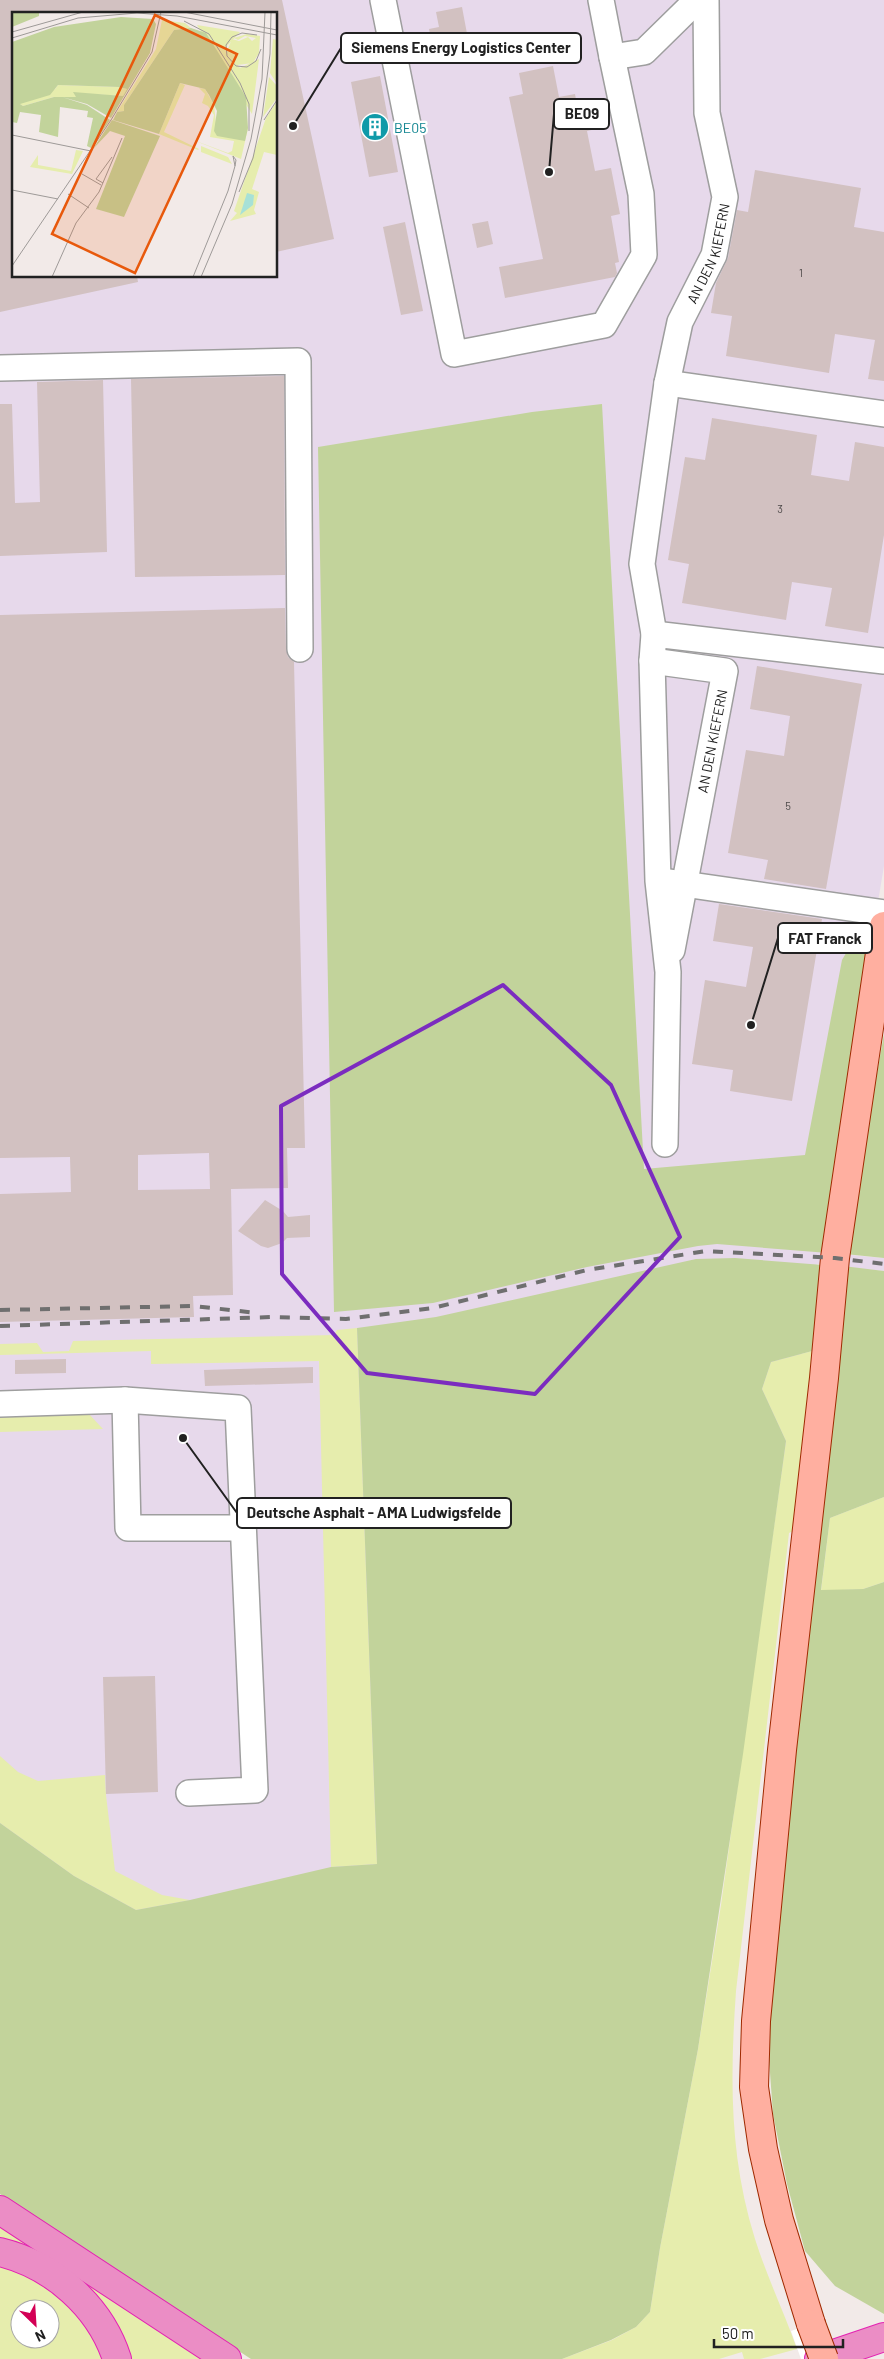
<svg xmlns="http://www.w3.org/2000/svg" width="884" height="2359" viewBox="0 0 884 2359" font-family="Barlow,sans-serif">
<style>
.industrial{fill:#e7d9eb;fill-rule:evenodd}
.grass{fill:#e6edad;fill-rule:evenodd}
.forest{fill:#c2d39b}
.pier{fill:#fff}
.building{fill:#d2c1c1;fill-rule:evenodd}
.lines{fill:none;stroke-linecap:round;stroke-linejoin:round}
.minor-casing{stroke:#9e9e9e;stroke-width:28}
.major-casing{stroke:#9f2a00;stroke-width:30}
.highway-casing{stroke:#e322b2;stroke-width:30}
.minor{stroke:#fff;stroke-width:25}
.major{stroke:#ffafa0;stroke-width:28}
.highway{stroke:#eb8dc5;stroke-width:28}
.rail{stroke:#6f6f6f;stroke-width:4;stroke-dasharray:10 10;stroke-linecap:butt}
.major-bridge-casing{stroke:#9f2a00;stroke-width:30;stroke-linecap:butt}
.major-bridge{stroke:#ffafa0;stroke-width:28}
.marked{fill:none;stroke:#7b2cbf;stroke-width:4;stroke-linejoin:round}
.labels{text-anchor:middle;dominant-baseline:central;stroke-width:4.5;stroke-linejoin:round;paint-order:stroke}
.number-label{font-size:11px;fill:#4d4949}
.culture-label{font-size:14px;fill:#0d838f;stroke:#fff;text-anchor:start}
.street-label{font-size:14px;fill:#212121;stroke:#fff}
.inset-road{fill:none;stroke:#9e9a98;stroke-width:1}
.view{fill:#e8590c;fill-opacity:0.15;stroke:#e8590c;stroke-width:2.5}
.inset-edge{fill:none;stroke:#212121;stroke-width:2.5}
.leader{fill:none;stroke:#212121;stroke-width:2}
.callout-dot{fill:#212121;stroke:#fff;stroke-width:2}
.callout{fill:#fff;stroke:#212121;stroke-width:2}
.callout-label{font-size:15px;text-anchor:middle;font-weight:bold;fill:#212121}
</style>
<rect width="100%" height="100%" fill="#f2eae8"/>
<path class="industrial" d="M 0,0 L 884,0 L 884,866 L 819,1252 L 884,1258 L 884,1271 L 817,1264 L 686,2041 L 105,1945 L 0,1841 ZM 14,14 L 276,14 L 276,276 L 14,276 Z"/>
<g class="grass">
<path d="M 357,1328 L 377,1864 L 331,1867 L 319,1361 L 151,1364 L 151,1351 L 0,1355 L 0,1344 L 37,1343 L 43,1352 L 69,1351 L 73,1341 L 334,1335 L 337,1330 Z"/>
<path d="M 816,1350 L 797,1529 L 789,1533 L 736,1991 C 730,2077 729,2156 755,2239 C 767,2277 784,2312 797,2349 L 760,2359 L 744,2359 L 742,2352 L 719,2359 L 562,2359 L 612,2340 L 636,2327 L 650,2312 L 660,2248 L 698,2049 L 721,1905 L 786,1441 L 762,1389 L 771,1362 Z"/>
<path d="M 88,1413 L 103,1429 L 0,1432 L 0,1414 Z"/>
<path d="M 884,1497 L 884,1582 L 863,1589 L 821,1591 L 830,1518 Z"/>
<path d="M 0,1756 L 18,1772 L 38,1781 L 105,1775 L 106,1795 L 115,1871 L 162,1895 L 190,1900 L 136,1910 L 74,1876 L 0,1823 Z"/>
<path d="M 0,2223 L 203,2359 L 127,2359 L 0,2243 Z"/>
<path d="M 0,2262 L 24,2271 L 76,2309 L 107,2359 L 0,2359 ZM 20,2309 L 50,2309 L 50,2339 L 20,2339 Z"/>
</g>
<g class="forest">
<path d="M 602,404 L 644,1169 L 805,1155 L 842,960 L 863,924 L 878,923 L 828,1253 L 717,1244 L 698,1246 L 587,1267 L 433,1303 L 334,1312 L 318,447 L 532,412 Z"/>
<path d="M 884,1034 L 884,1258 L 845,1254 Z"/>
<path d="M 735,1258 L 823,1265 L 816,1350 L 771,1362 L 762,1389 L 786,1441 L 743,1754 L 698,2049 L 660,2248 L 650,2312 L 636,2327 L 611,2340 L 562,2359 L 251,2359 L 0,2194 L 0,1823 L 74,1876 L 136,1910 L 190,1900 L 331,1867 L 377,1864 L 357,1328 L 436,1317 L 696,1259 Z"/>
<path d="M 843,1266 L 884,1271 L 884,1497 L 830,1518 L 821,1590 L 863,1589 L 884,1582 L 884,2314 L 835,2286 L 805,2251 L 787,2184 L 773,2114 L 769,2059 L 769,2001 Z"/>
</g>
<path class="pier" d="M 825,2319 L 839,2359 L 801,2359 L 791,2331 Z"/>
<g class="building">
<path d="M 0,0 L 282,0 L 334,239 L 276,252 L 276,14 L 14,14 L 14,276 L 137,276 L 138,282 L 0,312 Z"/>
<path d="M 462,7 L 468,39 L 432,44 L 429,29 L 439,27 L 436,12 Z"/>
<path d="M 553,66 L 559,97 L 575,94 L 579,117 L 607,111 L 610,126 L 587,131 L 595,171 L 611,168 L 620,214 L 611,216 L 619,262 L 615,263 L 617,273 L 615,277 L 505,298 L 499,267 L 543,259 L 509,97 L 523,94 L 519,73 Z"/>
<path d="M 380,76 L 398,172 L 369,177 L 351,82 Z"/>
<path d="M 755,170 L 861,188 L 854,227 L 884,232 L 884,381 L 868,379 L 875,340 L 835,334 L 829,373 L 726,356 L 732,316 L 711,313 L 716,283 L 728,258 L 737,210 L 748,212 Z"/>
<path d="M 488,221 L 493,244 L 477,248 L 472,224 Z"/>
<path d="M 405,222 L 423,311 L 401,315 L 383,227 Z"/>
<path d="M 284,376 L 285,575 L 135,577 L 131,379 Z"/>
<path d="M 103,380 L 107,552 L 0,556 L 0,404 L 12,404 L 15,503 L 40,502 L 37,382 Z"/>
<path d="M 712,418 L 817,435 L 811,475 L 849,481 L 855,442 L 884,447 L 884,535 L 868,633 L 825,626 L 832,588 L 792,582 L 786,620 L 682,603 L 689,564 L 668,560 L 685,457 L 705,460 Z"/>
<path d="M 285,608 L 286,650 L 288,657 L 294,662 L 305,1148 L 287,1148 L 288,1188 L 231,1189 L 233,1295 L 193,1296 L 194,1317 L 0,1322 L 0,1194 L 71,1192 L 70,1157 L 0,1158 L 0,615 ZM 209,1153 L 210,1189 L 138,1190 L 138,1155 Z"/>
<path d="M 757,666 L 862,684 L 826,889 L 764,879 L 768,860 L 728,853 L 746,750 L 784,756 L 790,716 L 750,709 Z"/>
<path d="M 719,904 L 822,919 L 792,1101 L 730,1091 L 733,1070 L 692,1064 L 705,980 L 746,987 L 753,947 L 713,941 Z"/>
<path d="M 265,1200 L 283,1211 L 288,1217 L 310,1215 L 310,1237 L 287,1238 L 282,1243 L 268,1248 L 261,1246 L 238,1231 Z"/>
<path d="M 66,1359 L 66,1373 L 15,1374 L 15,1360 Z"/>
<path d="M 313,1367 L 313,1383 L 205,1386 L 204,1370 Z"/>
<path d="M 155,1676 L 158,1792 L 106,1794 L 103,1677 Z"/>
</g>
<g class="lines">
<defs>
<g id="minor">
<path d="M 383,0 L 454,354 L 604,325 L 644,255 L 641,194 L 612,57 L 644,52 L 697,0"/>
<path d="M 601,0 L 612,57"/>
<path d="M 0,368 L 298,361 L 300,649"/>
<path d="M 667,383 L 884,414"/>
<path d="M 654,634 L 884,661"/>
<path d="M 652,661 L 725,671 L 672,950"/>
<path d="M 670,882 L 884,913"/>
<path id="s1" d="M 665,1144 L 668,972 L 658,881 L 652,661 L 654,634 L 642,564 L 667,383 L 680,322 L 714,255 L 725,197 L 707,113 L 706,0"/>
<path d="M 125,1400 L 128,1528 L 242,1528"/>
<path d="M 0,1404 L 125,1400 L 238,1408 L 255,1790 L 189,1793"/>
</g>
<path id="major" d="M 811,2324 L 779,2220 L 763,2149 L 754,2087 L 756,2021 L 782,1750 L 824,1378 L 835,1258 L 884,926"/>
<g id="highway">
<path d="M 0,2210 L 227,2359"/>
<path d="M 0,2252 C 53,2265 100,2306 117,2359"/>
<path d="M 819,2359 L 884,2337"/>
</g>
</defs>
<use href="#minor" class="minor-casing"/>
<use href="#major" class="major-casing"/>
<use href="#highway" class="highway-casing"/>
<use href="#minor" class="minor"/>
<use href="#major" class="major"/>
<use href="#highway" class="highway"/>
<g class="rail">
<path d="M 0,1310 L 194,1306 L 257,1313"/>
<path d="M 0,1326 L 272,1317 L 346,1319 L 433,1308 L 587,1270 L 706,1251 L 835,1258 L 884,1264"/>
</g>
<defs>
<path id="major-bridge" d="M 811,2324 L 824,2359"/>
</defs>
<use href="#major-bridge" class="major-bridge-casing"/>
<use href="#major-bridge" class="major-bridge"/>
</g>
<path class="marked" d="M 503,985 L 611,1085 L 680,1237 L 535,1394 L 367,1373 L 282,1274 L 281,1106 Z"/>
<defs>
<symbol id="building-disc" viewBox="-11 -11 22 22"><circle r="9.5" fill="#0f9aa8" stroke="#fff"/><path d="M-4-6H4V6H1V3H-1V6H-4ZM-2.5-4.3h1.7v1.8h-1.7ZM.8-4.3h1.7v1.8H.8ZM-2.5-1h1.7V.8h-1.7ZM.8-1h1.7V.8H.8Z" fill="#fff"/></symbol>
</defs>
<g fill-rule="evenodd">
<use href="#building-disc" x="359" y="111" width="32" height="32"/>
</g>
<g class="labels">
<g class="number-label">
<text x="801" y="272">1</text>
<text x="780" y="508">3</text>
<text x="788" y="805">5</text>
</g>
<g class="culture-label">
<text x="394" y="127">BE05</text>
</g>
<g class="street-label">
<text stroke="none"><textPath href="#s1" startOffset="902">AN DEN KIEFERN</textPath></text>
<text transform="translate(712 741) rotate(-79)">AN DEN KIEFERN</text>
</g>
</g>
<g transform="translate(12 12)">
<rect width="265" height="265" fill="#f2eae8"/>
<path d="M 150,8 L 173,11 L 179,16 L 162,18 L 112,93 L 112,99 L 105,100 L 144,37 ZM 185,13 L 228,20 L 213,36 L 228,56 L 247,47 L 240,102 ZM 235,22 L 248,24 L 247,41 L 241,51 L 225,53 L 215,39 L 220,27 L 227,29 L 236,25 L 240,29 L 244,26 L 233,24 L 226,28 L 222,26 ZM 261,27 L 265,28 L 265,72 L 258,61 ZM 257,65 L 265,74 L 265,86 L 251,105 ZM 168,71 L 173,73 L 152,120 L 187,137 L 186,138 L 147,122 ZM 46,73 L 107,75 L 115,77 L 111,84 L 62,81 L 65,85 L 42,85 L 11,94 L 6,91 L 43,77 ZM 187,76 L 193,77 L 202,93 L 204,111 L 236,116 L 229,147 L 176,126 L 216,141 L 220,139 L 222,129 L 198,125 L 202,103 L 196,94 L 190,91 L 193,82 ZM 265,89 L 265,143 L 252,140 L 240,177 L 247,180 L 242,198 L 244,202 L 218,209 L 225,201 L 222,199 L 254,106 ZM 189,134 L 216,145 L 220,152 L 189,140 ZM 64,138 L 71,139 L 60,162 L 18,155 L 26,143 L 26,153 L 59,159 Z" fill="#e6edad"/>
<path d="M 0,0 L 27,0 L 27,4 L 0,15 ZM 109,5 L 141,7 L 144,12 L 138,41 L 99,106 L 75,92 L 50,85 L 75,93 L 98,108 L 79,136 L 75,134 L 81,106 L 75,105 L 76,99 L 48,95 L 46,125 L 27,120 L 29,103 L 8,100 L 5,111 L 0,110 L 0,30 L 42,15 ZM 46,73 L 107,75 L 115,77 L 111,84 L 61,80 L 64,85 L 42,85 L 11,94 L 8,92 L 38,83 ZM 179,16 L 194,21 L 234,85 L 236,116 L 233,129 L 205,124 L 202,119 L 205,99 L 197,83 L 193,77 L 168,71 L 147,122 L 101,108 L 105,100 L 112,99 L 112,93 L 162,18 ZM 100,108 L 148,124 L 112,205 L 84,197 L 113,124 L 98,119 L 81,137 Z" fill="#c2d39b" fill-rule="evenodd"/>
<path d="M 235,181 L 242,183 L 241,193 L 228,203 Z" fill="#a7e1d7"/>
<path class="inset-road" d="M 172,0 L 265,18M 172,9 L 197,22 L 228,71 L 237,92 L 237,119M 0,20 L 71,0M 245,23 L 230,21 L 220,25 L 214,33 L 215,44 L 224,54 L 235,55 L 244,49 L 249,37M 0,26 L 66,6 L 125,1 L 165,4 L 265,23M 252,108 L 265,88M 0,123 L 79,139M 70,162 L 89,173M 91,171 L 84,167 L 100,145M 0,178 L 46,187M 227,180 L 241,146 L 250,104 L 258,42 L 259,0M 56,182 L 77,196M 0,254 L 99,108 L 140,40 L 149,0M 40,265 L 64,211 L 87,180 L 110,126M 181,265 L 216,179 L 223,154 L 224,148 L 221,144 L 223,154M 189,265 L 220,192 L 239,127 L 250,67 L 253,0"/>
<path class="view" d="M 143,3 L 225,42 L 123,261 L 40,222 Z"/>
<rect width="265" height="265" class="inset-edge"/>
</g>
<path class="leader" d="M293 126L341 48M549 172L554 114M751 1025L778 938M183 1438L237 1513"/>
<g class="callout-dot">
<circle cx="293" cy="126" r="5"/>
<circle cx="549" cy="172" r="5"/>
<circle cx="751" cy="1025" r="5"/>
<circle cx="183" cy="1438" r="5"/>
</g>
<g class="callout">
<rect x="341" y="33" width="240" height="30" rx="5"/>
<rect x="554" y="99" width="55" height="30" rx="5"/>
<rect x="778" y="923" width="94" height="30" rx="5"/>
<rect x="237" y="1498" width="274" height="30" rx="5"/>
</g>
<g class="callout-label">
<text x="461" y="53">Siemens Energy Logistics Center</text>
<text x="582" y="119">BE09</text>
<text x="825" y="944">FAT Franck</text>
<text x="374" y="1518">Deutsche Asphalt - AMA Ludwigsfelde</text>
</g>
<g transform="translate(35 2324) rotate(155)"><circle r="24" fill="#ffffff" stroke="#a6a6a6"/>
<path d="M0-4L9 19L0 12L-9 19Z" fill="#d30055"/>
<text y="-8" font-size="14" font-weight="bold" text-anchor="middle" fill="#212121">N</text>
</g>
<path d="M714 2339v8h129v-8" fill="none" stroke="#212121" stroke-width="2.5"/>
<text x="722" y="2339" font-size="15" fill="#212121" stroke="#ffffff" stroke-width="4" paint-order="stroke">50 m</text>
</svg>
